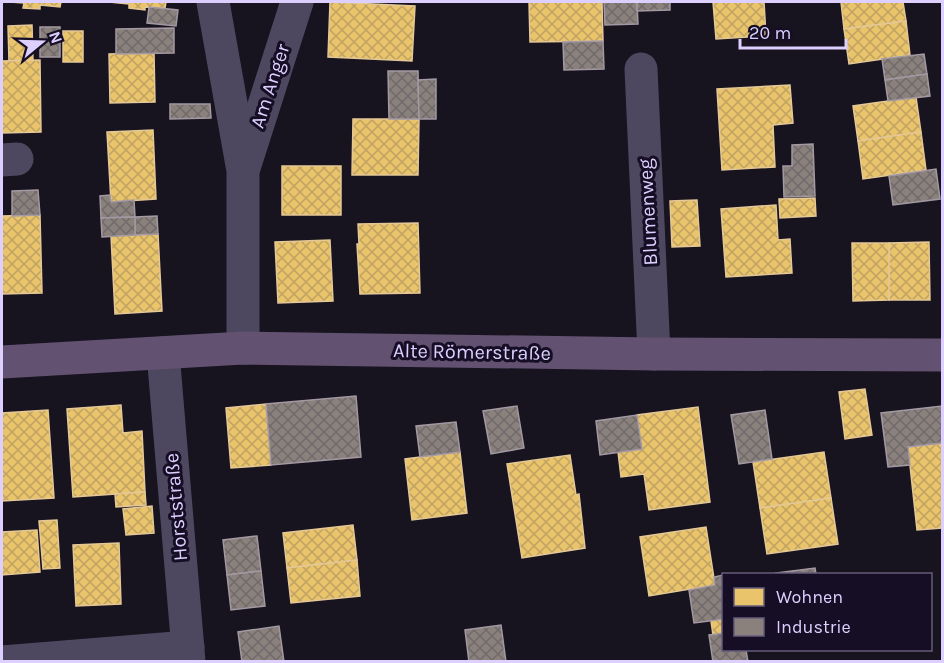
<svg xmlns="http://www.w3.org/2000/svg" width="944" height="663" viewBox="0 0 944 663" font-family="Karla,sans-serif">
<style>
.homes{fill:url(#homes-cross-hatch);stroke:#e5c897;stroke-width:1.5}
.industry{fill:url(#industry-cross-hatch);stroke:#a399a3;stroke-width:1.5}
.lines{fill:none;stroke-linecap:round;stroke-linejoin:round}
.minor{stroke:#4d4860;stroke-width:33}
.major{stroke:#625171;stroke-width:33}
.labels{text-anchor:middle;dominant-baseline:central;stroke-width:6;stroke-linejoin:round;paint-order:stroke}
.street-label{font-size:20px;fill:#ddd0ff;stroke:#150e24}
</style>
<defs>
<pattern id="homes-cross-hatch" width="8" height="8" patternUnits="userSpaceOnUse" patternTransform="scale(1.5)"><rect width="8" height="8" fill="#e9c46a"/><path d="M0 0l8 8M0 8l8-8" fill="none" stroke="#bfa262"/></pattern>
<pattern id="industry-cross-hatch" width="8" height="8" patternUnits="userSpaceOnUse" patternTransform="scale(1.5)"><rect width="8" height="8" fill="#8a817c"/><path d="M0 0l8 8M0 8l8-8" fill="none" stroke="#716a6b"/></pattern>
</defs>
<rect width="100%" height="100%" fill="#17131f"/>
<g class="homes">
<path d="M 10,2 L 61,2 L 60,7 L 40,5 L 40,9 L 23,8 L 24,3 Z"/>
<path d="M 109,2 L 166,2 L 165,8 L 145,7 L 145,10 L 129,8 L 129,4 Z"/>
<path d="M 330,2 L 415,6 L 412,61 L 328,57 Z"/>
<path d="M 529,2 L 602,2 L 603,41 L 530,42 Z"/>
<path d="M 713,2 L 764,2 L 766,36 L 716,39 Z"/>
<path d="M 841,2 L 903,2 L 906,21 L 844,29 Z"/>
<path d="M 906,21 L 910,55 L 849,64 L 844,29 Z"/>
<path d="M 32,25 L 33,60 L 9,61 L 8,26 Z"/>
<rect x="63" y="31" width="20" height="31"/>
<path d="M 154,53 L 155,102 L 110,103 L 109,54 Z"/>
<path d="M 40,60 L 41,132 L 2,133 L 2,61 Z"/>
<path d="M 790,85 L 793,123 L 773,125 L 775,167 L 722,170 L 717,89 Z"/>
<path d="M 916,97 L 921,132 L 858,141 L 853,106 Z"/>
<path d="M 353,119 L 419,119 L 418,175 L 352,175 Z"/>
<path d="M 153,130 L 156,199 L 111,202 L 107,132 Z"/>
<path d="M 921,132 L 926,170 L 863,179 L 858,141 Z"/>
<rect x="282" y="166" width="59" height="49"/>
<path d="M 815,198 L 816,216 L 780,218 L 779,199 Z"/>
<path d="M 697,200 L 700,246 L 672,247 L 670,201 Z"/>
<path d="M 776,205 L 778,240 L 790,239 L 792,273 L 726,277 L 721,209 Z"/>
<path d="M 40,215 L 42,293 L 2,294 L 2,216 Z"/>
<path d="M 418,223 L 420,293 L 360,294 L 357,244 L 359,244 L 358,224 Z"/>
<path d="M 158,234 L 162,311 L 115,314 L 111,236 Z"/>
<path d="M 330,240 L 333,301 L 278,303 L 275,242 Z"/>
<path d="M 929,242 L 930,300 L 889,300 L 889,243 Z"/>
<path d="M 852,243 L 889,243 L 889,300 L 853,301 Z"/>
<path d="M 865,389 L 872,435 L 845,439 L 839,392 Z"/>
<path d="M 266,404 L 271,465 L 231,468 L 226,408 Z"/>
<path d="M 121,405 L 123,433 L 142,431 L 145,492 L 73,497 L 67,409 Z"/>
<path d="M 698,407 L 710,502 L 649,510 L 644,474 L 621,477 L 618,452 L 642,449 L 637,415 Z"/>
<path d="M 48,410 L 54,498 L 2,501 L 2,413 Z"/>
<path d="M 942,443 L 942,528 L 917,530 L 908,447 Z"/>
<path d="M 460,452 L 467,513 L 412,520 L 405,459 Z"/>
<path d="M 824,452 L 831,498 L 760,508 L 753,462 Z"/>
<path d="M 570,455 L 576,495 L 579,494 L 585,548 L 522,558 L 507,464 Z"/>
<path d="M 145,492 L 146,505 L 116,507 L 115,494 Z"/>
<path d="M 831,498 L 838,544 L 767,554 L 760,508 Z"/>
<path d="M 152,506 L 154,533 L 126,535 L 123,509 Z"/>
<path d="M 57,520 L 60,568 L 43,569 L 39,521 Z"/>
<path d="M 353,525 L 357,560 L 287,568 L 283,533 Z"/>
<path d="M 706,527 L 715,585 L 649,596 L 640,537 Z"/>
<path d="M 37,530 L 40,572 L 2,575 L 2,532 Z"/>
<path d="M 119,543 L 121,604 L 76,606 L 73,545 Z"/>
<path d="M 357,560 L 360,596 L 291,603 L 287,568 Z"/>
<path d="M 724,619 L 724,633 L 713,635 L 711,621 Z"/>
</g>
<g class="industry">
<path d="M 604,2 L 637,2 L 638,24 L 605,25 Z"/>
<path d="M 637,2 L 670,2 L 670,10 L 637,11 Z"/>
<path d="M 149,7 L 178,10 L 176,26 L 147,23 Z"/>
<rect x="40" y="27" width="20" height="30"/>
<path d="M 174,28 L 174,53 L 116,54 L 116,29 Z"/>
<path d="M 603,41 L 604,69 L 564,70 L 563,42 Z"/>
<path d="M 924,54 L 927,74 L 885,80 L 882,59 Z"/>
<path d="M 388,71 L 418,71 L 419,119 L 389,119 Z"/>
<path d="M 927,74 L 930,96 L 888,101 L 885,80 Z"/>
<path d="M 436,79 L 436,119 L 419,119 L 418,80 Z"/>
<path d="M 170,104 L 210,104 L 211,118 L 170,119 Z"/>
<path d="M 813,144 L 815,196 L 784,197 L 783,166 L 792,166 L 792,145 Z"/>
<path d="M 936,169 L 940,199 L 893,205 L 889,176 Z"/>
<path d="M 38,190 L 40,215 L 12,216 L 12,191 Z"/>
<path d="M 110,195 L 111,202 L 134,200 L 135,217 L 101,218 L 100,196 Z"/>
<path d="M 157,216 L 158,234 L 135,235 L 135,217 Z"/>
<path d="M 135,217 L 135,235 L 102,237 L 101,218 Z"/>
<path d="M 356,396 L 361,457 L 271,465 L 266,404 Z"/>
<path d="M 517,406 L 524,448 L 491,454 L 483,411 Z"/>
<path d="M 942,406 L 942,443 L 908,447 L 910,465 L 888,467 L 881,413 Z"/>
<path d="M 765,410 L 772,459 L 739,464 L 731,415 Z"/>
<path d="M 637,415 L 642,449 L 600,455 L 596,421 Z"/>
<path d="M 456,422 L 460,452 L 420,457 L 416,426 Z"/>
<path d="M 257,536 L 261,571 L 227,575 L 223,540 Z"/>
<path d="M 815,568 L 816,574 L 777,574 L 776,573 Z"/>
<path d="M 261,571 L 265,606 L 231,610 L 227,575 Z"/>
<path d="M 724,575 L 724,619 L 694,623 L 689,590 L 715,585 L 714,577 Z"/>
<path d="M 501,625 L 506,662 L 469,662 L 465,630 Z"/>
<path d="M 279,626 L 284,662 L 242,662 L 238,632 Z"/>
<path d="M 724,633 L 724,650 L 746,650 L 748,662 L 713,662 L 709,635 Z"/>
</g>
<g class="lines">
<g class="minor">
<path d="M 213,2 L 242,165"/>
<path d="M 641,69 L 654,354"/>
<path d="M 2,160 L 17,159"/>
<path d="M 243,348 L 243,171 L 297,2"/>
<path d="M 163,353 L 189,662"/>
<path d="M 2,662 L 188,647"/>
</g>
<path class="major" d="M 2,362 L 243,348 L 654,354 L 942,355"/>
</g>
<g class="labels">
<g class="street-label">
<text transform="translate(270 86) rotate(-72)">Am Anger</text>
<text transform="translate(648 212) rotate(-93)">Blumenweg</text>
<text transform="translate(472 352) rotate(1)">Alte Römerstraße</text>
<text transform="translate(176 507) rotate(-95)">Horststraße</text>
</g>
</g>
<rect width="944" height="663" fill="none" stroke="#ddd0ff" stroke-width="6"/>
<rect x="722" y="573" width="210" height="78" fill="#150e24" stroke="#655c7c" stroke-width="1.5"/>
<rect x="734" y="588" width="30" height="18" fill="#e9c46a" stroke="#655c7c" stroke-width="1.5"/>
<text x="776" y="603" font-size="18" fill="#ddd0ff">Wohnen</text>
<rect x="734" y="618" width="30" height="18" fill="#8a817c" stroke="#655c7c" stroke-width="1.5"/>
<text x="776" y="633" font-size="18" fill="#ddd0ff">Industrie</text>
<g transform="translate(42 42) rotate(71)" stroke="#150e24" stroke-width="4.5" paint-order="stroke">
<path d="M0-4.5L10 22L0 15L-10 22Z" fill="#ddd0ff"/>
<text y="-9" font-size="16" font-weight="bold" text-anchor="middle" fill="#ddd0ff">N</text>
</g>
<path d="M740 39v9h106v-9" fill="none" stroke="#ddd0ff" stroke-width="3"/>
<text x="749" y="39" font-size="18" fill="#ddd0ff" stroke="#150e24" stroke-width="4.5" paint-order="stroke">20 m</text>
</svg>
